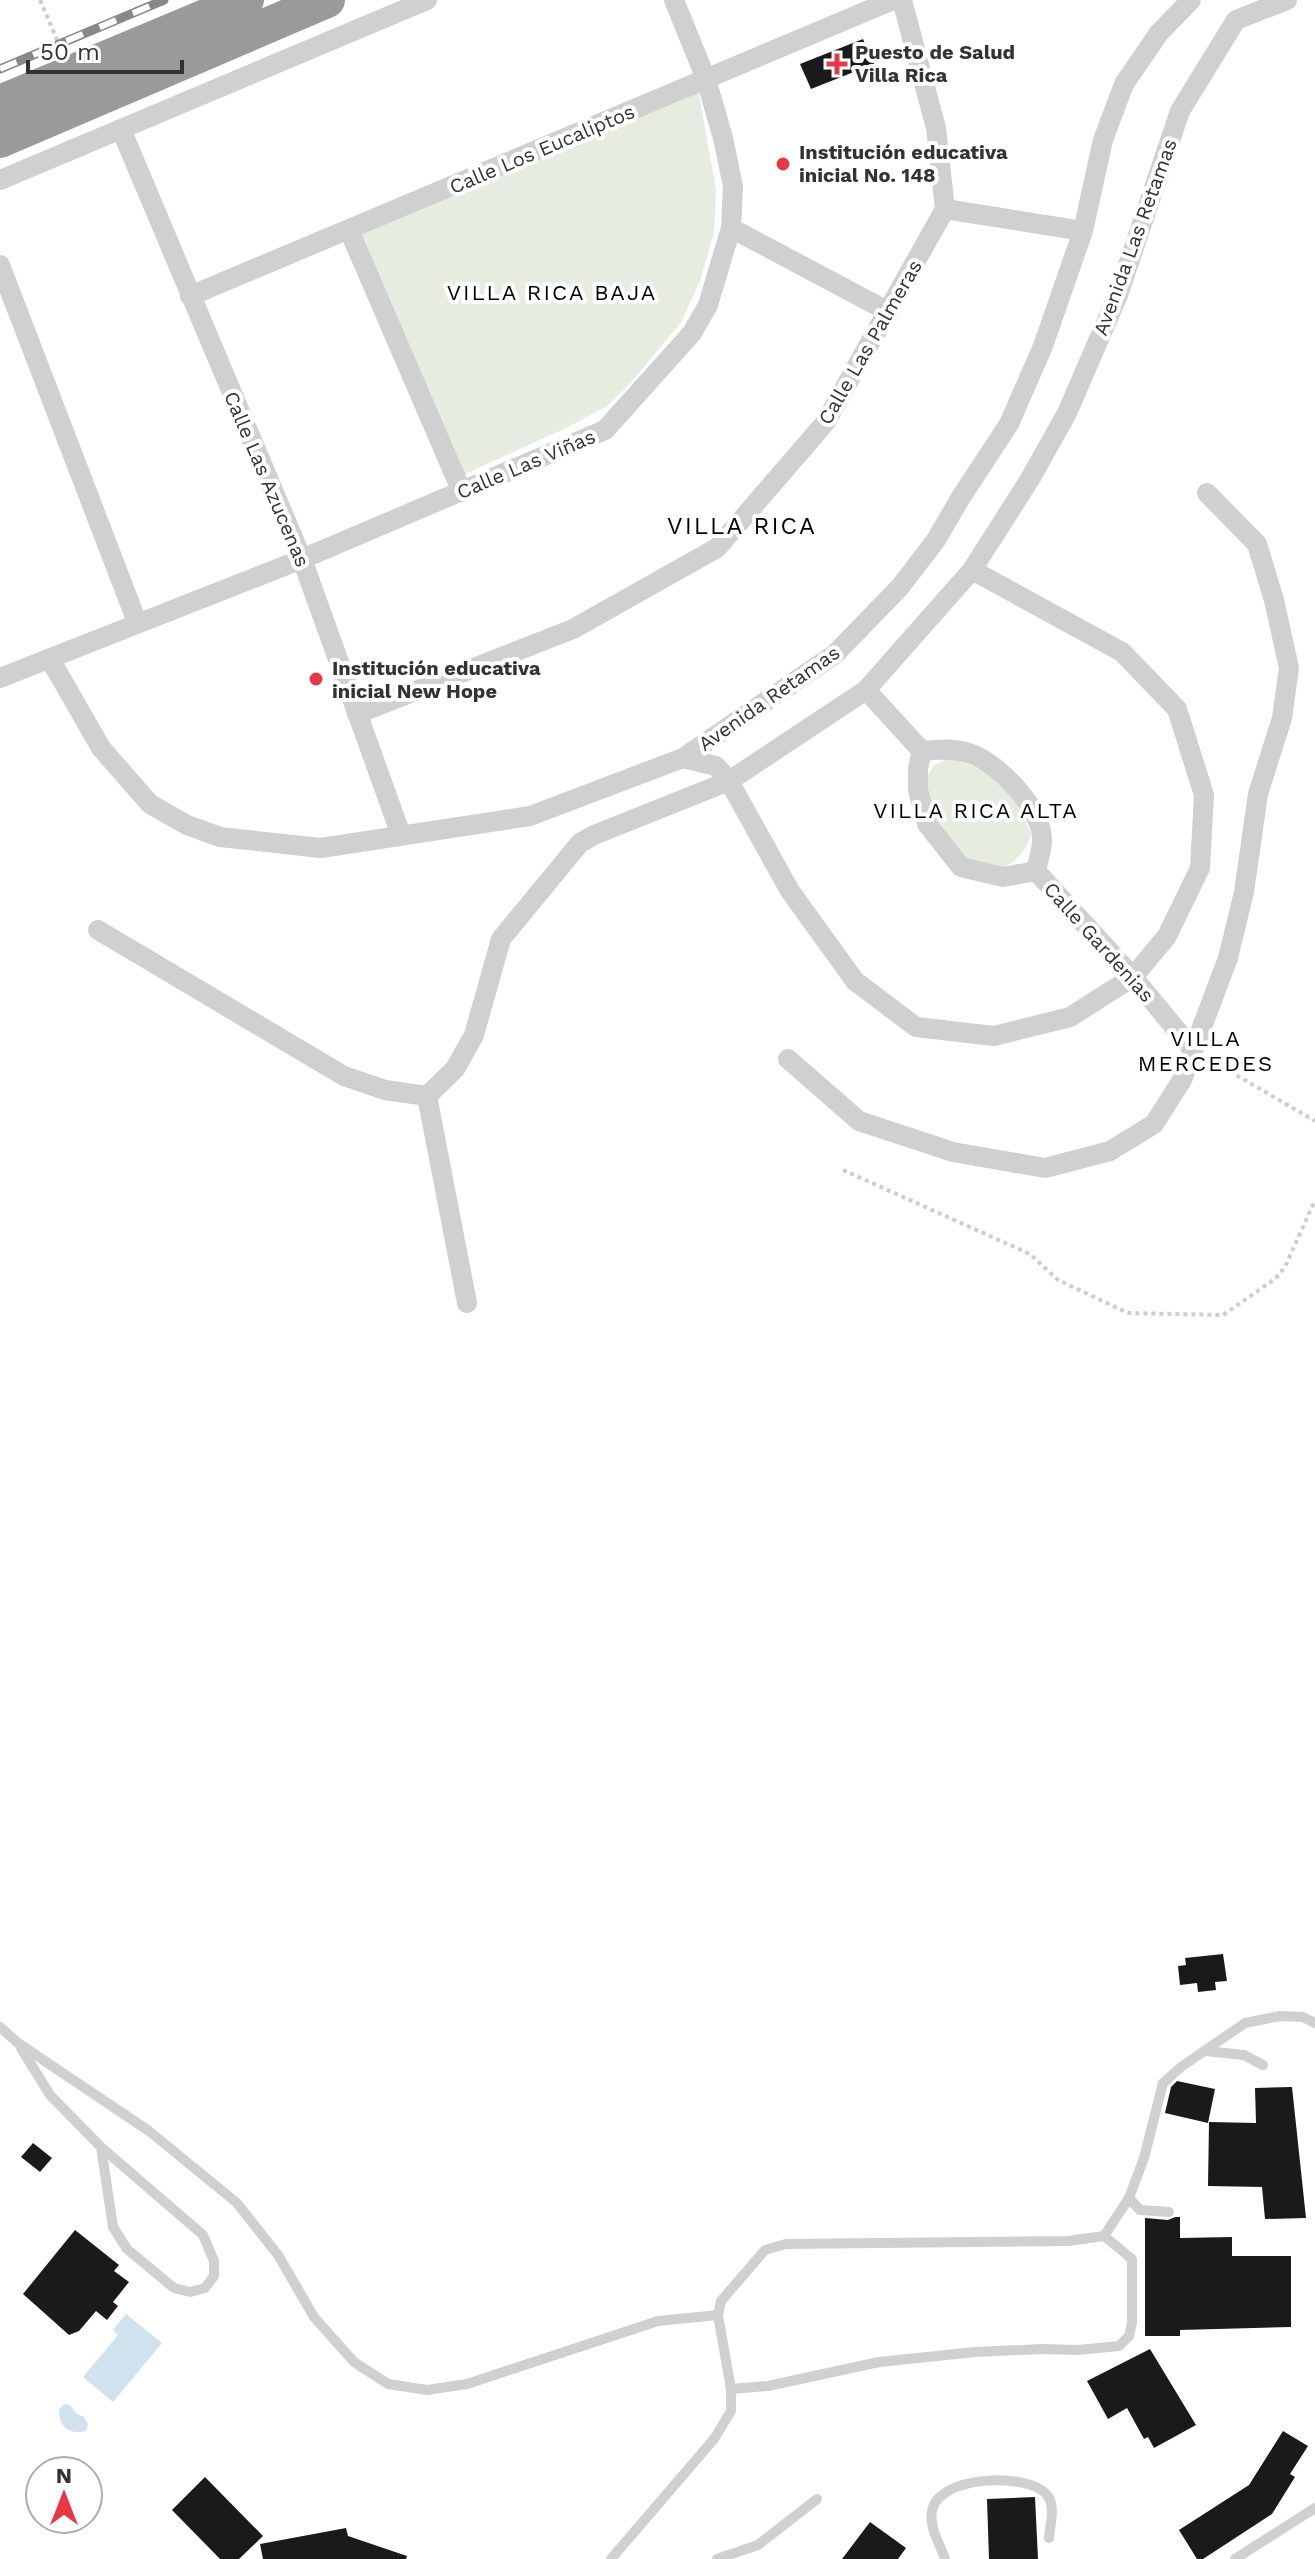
<svg xmlns="http://www.w3.org/2000/svg" width="1315" height="2559" viewBox="0 0 1315 2559" font-family="'Work Sans',sans-serif">
<style>
.green{fill:#e6ecdf}
.water{fill:#cfe2ee}
.building{fill:#1a1a1a}
.lines{fill:none;stroke-linecap:round;stroke-linejoin:round}
.path{stroke:#cdcdcd;stroke-width:4;stroke-dasharray:4 4;stroke-linecap:butt}
.lane{stroke:#d0d0d0;stroke-width:10}
.street{stroke:#d0d0d0;stroke-width:20}
.highway{stroke:#9a9a9a;stroke-width:36}
.rail-casing{stroke:#888;stroke-width:9}
.rail{stroke:#fff;stroke-width:6;stroke-dasharray:18;stroke-linecap:butt}
.poi-dot{fill:#e63946;stroke:#fff;stroke-width:3}
.labels{text-anchor:middle;dominant-baseline:central;stroke-width:8;stroke-linejoin:round;paint-order:stroke}
.poi-label{font-size:20px;font-weight:bold;fill:#333;stroke:#fff;text-anchor:start}
.street-label{font-size:20px;fill:#333;stroke:#fff}
.neighbourhood-label{font-size:22px;letter-spacing:2px;fill:#000;stroke:#fff}
.quarter-label{font-size:24px;letter-spacing:2px;fill:#000;stroke:#fff}
</style>
<rect width="100%" height="100%" fill="#fff"/>
<g class="green">
<path d="M 698,89 L 716,190 L 714,232 L 701,278 L 682,321 L 634,379 L 606,407 L 564,429 L 463,475 L 360,232 Z"/>
<path d="M 955,757 C 999,778 1016,787 1031,835 C 1021,865 996,879 967,859 C 959,853 953,843 946,836 C 941,830 933,823 931,816 C 926,804 923,777 933,767 C 939,761 947,759 955,757 Z"/>
</g>
<g class="water">
<path d="M 126,2314 L 162,2343 L 113,2402 L 83,2377 L 118,2335 L 113,2330 Z"/>
<path d="M 64,2404 L 70,2405 L 77,2414 L 84,2417 L 88,2424 L 86,2431 C 70,2435 58,2427 59,2410 Z"/>
</g>
<g class="building">
<path d="M 863,39 L 874,64 L 811,89 L 800,64 Z"/>
<path d="M 1223,1954 L 1227,1981 L 1215,1982 L 1216,1990 L 1198,1992 L 1197,1983 L 1180,1985 L 1178,1966 L 1186,1965 L 1185,1958 Z"/>
<path d="M 1177,2081 L 1215,2089 L 1208,2123 L 1165,2113 L 1171,2087 Z"/>
<path d="M 1292,2087 L 1306,2218 L 1265,2219 L 1262,2187 L 1208,2186 L 1209,2122 L 1256,2123 L 1255,2088 Z"/>
<path d="M 33,2143 L 52,2158 L 40,2172 L 21,2157 Z"/>
<path d="M 1175,2217 L 1180,2217 L 1180,2238 L 1232,2237 L 1232,2256 L 1291,2256 L 1291,2327 L 1180,2330 L 1180,2336 L 1145,2336 L 1145,2218 L 1168,2220 Z"/>
<path d="M 75,2230 L 119,2265 L 114,2271 L 129,2282 L 113,2302 L 118,2306 L 107,2320 L 96,2311 L 79,2331 L 69,2335 L 23,2294 Z"/>
<path d="M 1150,2349 L 1196,2425 L 1154,2448 L 1148,2437 L 1144,2439 L 1127,2408 L 1108,2419 L 1087,2381 Z"/>
<path d="M 1283,2431 L 1308,2446 L 1290,2474 L 1295,2477 L 1272,2514 L 1203,2559 L 1197,2559 L 1179,2530 L 1249,2485 Z"/>
<path d="M 205,2477 L 263,2536 L 239,2559 L 220,2559 L 172,2510 Z"/>
<path d="M 1035,2497 L 1038,2559 L 989,2559 L 987,2499 Z"/>
<path d="M 870,2522 L 906,2548 L 898,2559 L 842,2559 Z"/>
<path d="M 346,2528 L 348,2536 L 407,2556 L 406,2559 L 263,2559 L 260,2544 Z"/>
</g>
<g class="lines">
<g class="path">
<path d="M 40,0 L 61,49"/>
<path d="M 1209,1059 L 1315,1121"/>
<path d="M 843,1170 L 1030,1254 L 1058,1280 L 1128,1313 L 1223,1315 L 1275,1279 L 1285,1267 L 1315,1200"/>
</g>
<g class="lane">
<path d="M 0,2027 L 18,2043 L 149,2131 L 237,2203 L 278,2255 L 314,2317 L 354,2362 L 388,2384 L 427,2390 L 467,2384 L 658,2321 L 718,2315"/>
<path d="M 21,2048 L 50,2095 L 101,2147 L 203,2235 L 214,2261 L 214,2276 L 205,2288 L 190,2292 L 174,2288 L 127,2249 L 113,2227 L 101,2147"/>
<path d="M 1206,2051 L 1244,2055 L 1263,2065"/>
<path d="M 1129,2198 L 1140,2210 L 1169,2212"/>
<path d="M 731,2389 L 768,2386 L 879,2362 L 975,2352 L 1043,2349 L 1078,2350 L 1119,2346 L 1129,2336 L 1132,2323 L 1132,2259 L 1104,2236"/>
<path d="M 611,2559 L 714,2439 L 731,2411 L 731,2389 L 718,2315 L 721,2301 L 765,2250 L 786,2244 L 1068,2241 L 1104,2236 L 1129,2198 L 1144,2158 L 1163,2083 L 1181,2067 L 1245,2023 L 1280,2016 L 1303,2017 L 1315,2023"/>
<path d="M 717,2559 L 758,2545 L 817,2499"/>
<path d="M 945,2559 C 940,2544 929,2528 932,2511 C 937,2476 1027,2471 1047,2495 C 1056,2506 1050,2525 1049,2538"/>
<path d="M 1235,2559 L 1315,2508"/>
</g>
<g class="street">
<path d="M 121,129 L 302,559 L 401,835"/>
<path d="M 0,180 L 427,0"/>
<path d="M 945,209 L 1083,231"/>
<path d="M 731,228 L 889,312"/>
<path d="M 349,230 L 462,492"/>
<path d="M 0,265 L 137,622"/>
<path d="M 190,296 L 893,0"/>
<path d="M 50,659 L 101,748 L 150,804 L 187,825 L 220,837 L 321,848 L 530,816 L 683,758 L 835,654 L 900,587 L 936,540 L 961,497 L 1009,424 L 1043,346 L 1083,231 L 1103,140 L 1124,84 L 1159,33 L 1191,0"/>
<path d="M 0,678 L 302,559 L 605,430 L 692,333 L 708,305 L 731,228 L 733,186 L 723,138 L 706,79 L 674,0"/>
<path d="M 866,690 L 922,751"/>
<path d="M 357,714 L 573,629 L 717,548 L 825,423 L 945,209 L 936,128 L 902,0"/>
<path d="M 922,751 L 918,768 L 918,790 L 927,824 L 961,867 L 1003,877 L 1036,871"/>
<path d="M 922,751 C 939,749 956,748 972,754 C 1000,765 1042,809 1042,840 C 1042,850 1038,861 1036,871"/>
<path d="M 683,758 L 716,766 L 729,781 L 790,891 L 855,981 L 916,1027 L 994,1036 L 1070,1017 L 1133,977 L 1167,936 L 1200,868 L 1204,795 L 1177,709 L 1122,652 L 972,570"/>
<path d="M 1036,871 L 1133,977 L 1193,1050"/>
<path d="M 98,930 L 344,1076 L 385,1090 L 427,1096"/>
<path d="M 788,1059 L 859,1121 L 953,1152 L 1045,1168 L 1110,1151 L 1154,1124 L 1182,1080 L 1228,958 L 1244,892 L 1258,794 L 1282,718 L 1289,668 L 1274,600 L 1257,544 L 1207,493"/>
<path d="M 427,1096 L 455,1069 L 474,1035 L 501,939 L 580,843 L 594,835 L 729,781 L 866,690 L 972,570 L 1030,479 L 1067,413 L 1118,295 L 1180,111 L 1236,20 L 1287,0"/>
<path d="M 427,1096 L 467,1303"/>
</g>
<g class="highway">
<path d="M 0,103 L 246,0"/>
<path d="M 0,140 L 327,0"/>
</g>
<defs>
<path id="rail" d="M 0,69 L 164,0"/>
</defs>
<use href="#rail" class="rail-casing"/>
<use href="#rail" class="rail"/>
</g>
<g class="poi-dot">
<path d="M833 52h8v8h8v8h-8v8h-8v-8h-8v-8h8z"/>
<circle cx="783" cy="164" r="8"/>
<circle cx="316" cy="679" r="8"/>
</g>
<g class="labels">
<g class="poi-label">
<text x="855" y="52">Puesto de Salud<tspan x="855" dy="23">Villa Rica</tspan></text>
<text x="799" y="152">Institución educativa<tspan x="799" dy="23">inicial No. 148</tspan></text>
<text x="332" y="668">Institución educativa<tspan x="332" dy="23">inicial New Hope</tspan></text>
</g>
<g class="street-label">
<text transform="translate(542 149) rotate(-23)">Calle Los Eucaliptos</text>
<text transform="translate(1135 237) rotate(-70)">Avenida Las Retamas</text>
<text transform="translate(870 342) rotate(-60)">Calle Las Palmeras</text>
<text transform="translate(526 464) rotate(-23)">Calle Las Viñas</text>
<text transform="translate(267 479) rotate(67)">Calle Las Azucenas</text>
<text transform="translate(769 698) rotate(-35)">Avenida Retamas</text>
<text transform="translate(1099 942) rotate(48)">Calle Gardenias</text>
</g>
<g class="neighbourhood-label">
<text x="552" y="292">VILLA RICA BAJA</text>
<text x="976" y="810">VILLA RICA ALTA</text>
<text x="1206" y="1038">VILLA<tspan x="1206" dy="25">MERCEDES</tspan></text>
</g>
<g class="quarter-label">
<text x="742" y="526">VILLA RICA</text>
</g>
</g>
<g transform="translate(64 2495)"><circle r="38" fill="#ffffff" stroke="#adadad" stroke-width="2"/>
<path d="M0-6L14 30L0 20L-14 30Z" fill="#e63946"/>
<text y="-12" font-size="22" font-weight="bold" text-anchor="middle" fill="#333333">N</text>
</g>
<path d="M28 60v12h154v-12" fill="none" stroke="#333333" stroke-width="4"/>
<text x="40" y="60" font-size="24" fill="#333333" stroke="#ffffff" stroke-width="6" paint-order="stroke">50 m</text>
</svg>
